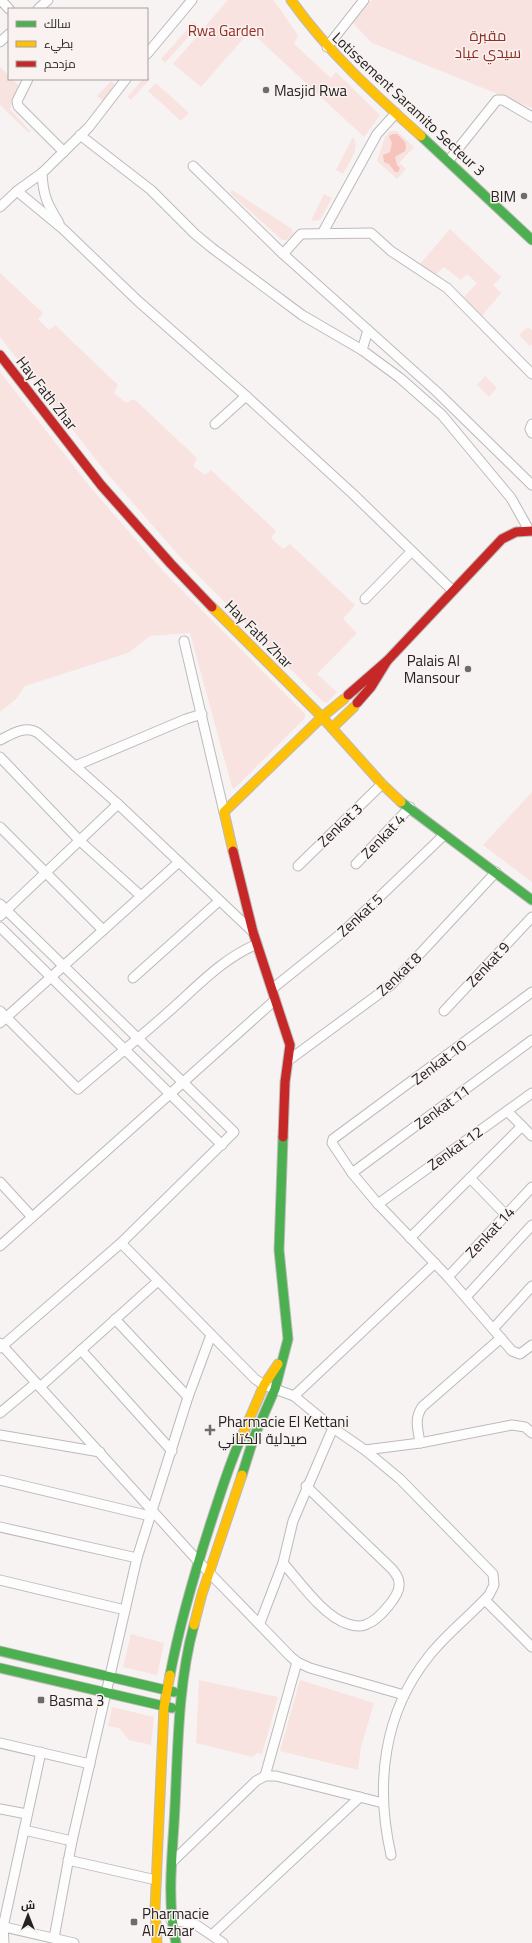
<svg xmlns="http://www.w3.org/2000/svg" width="532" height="1943" viewBox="0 0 532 1943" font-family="'Titillium Web',Cairo,sans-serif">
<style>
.green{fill:#f9e3e0}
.forest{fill:#f6c4bd}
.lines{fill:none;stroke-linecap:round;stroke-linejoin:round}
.street-casing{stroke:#bdbaba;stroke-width:11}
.fast-casing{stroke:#bdbaba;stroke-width:11}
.slow-casing{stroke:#bdbaba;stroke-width:11}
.jam-casing{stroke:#bdbaba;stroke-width:11}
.street{stroke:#fefdfd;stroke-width:9}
.fast{stroke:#4caf50;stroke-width:9}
.slow{stroke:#ffc107;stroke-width:9}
.jam{stroke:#c62828;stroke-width:9}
.poi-dot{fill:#6e6c6b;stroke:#f9f2f1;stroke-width:1.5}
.labels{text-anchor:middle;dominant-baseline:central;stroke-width:3;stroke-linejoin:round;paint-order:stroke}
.park-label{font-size:15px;fill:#922e22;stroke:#f9f2f1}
.poi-label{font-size:15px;fill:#252322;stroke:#f9f2f1;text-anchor:start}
.street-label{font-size:15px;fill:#252322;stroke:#f9f2f1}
</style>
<rect width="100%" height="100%" fill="#f7f3f3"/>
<g class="green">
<path d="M 228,0 L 273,0 L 275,2 L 298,35 L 294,44 L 331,78 L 336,72 L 380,115 L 364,137 L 250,31 L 201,87 L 173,64 Z"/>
<path d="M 372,0 L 532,0 L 532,108 L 372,43 L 353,23 Z"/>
<path d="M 194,22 L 198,26 L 165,63 L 161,59 Z"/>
<path d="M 0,67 L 9,76 L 9,79 L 12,79 L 19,86 L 10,109 L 30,131 L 29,133 L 0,105 Z"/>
<path d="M 147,76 L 150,79 L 131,100 L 127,97 L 143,79 L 147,79 Z"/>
<path d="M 111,81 L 116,86 L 104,102 L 97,96 Z"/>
<path d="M 156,83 L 189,113 L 181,121 L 148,91 Z"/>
<path d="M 390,131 L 397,131 L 414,147 L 399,163 L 406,169 L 397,179 L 377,161 L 385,137 Z"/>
<path d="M 353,137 C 361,149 349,162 343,174 L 336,170 Z"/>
<path d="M 232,190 L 292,229 L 293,234 L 287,240 L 282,240 L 230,193 Z"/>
<path d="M 324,194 L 332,198 L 320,220 L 311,221 Z"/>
<path d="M 450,229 L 501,277 L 493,285 L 501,293 L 481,317 L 465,301 L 466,299 L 464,297 L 477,283 L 467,274 L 461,280 L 444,267 L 436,274 L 419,265 Z"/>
<path d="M 0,273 L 43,313 L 38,319 L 49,330 L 55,325 L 118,385 L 114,393 L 126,403 L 134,399 L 197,458 L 193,466 L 205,475 L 211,470 L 276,531 L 271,538 L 283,549 L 290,544 L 355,605 L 343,619 L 357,633 L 317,674 L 337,692 L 328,702 L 323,702 L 320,699 L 181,558 L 105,471 L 0,337 Z"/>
<path d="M 527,327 L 532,330 L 532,344 L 530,346 L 519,335 Z"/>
<path d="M 0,372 L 91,488 L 163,571 L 305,714 L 305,718 L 235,788 L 233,789 L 232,787 L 190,633 L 150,636 L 128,653 L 25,686 L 16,699 L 0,712 Z"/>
<path d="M 485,376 L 497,388 L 489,397 L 477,385 Z"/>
<path d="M 532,792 L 532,882 L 483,845 Z"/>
<path d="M 131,1634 L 164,1643 L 157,1675 L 123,1667 Z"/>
<path d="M 199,1680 L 278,1697 L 262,1754 L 257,1753 L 253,1757 L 196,1743 Z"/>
<path d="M 300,1680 L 374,1703 L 361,1747 L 358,1770 L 280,1751 Z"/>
<path d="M 112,1707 L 154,1717 L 151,1745 L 129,1740 L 119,1728 L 108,1726 Z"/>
</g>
<path class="forest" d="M 393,134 L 397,134 L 405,142 L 406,147 L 405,151 L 395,157 L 397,165 L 400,168 L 398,172 L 395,172 L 389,164 L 384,162 L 383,155 L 390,152 L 392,143 L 389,136 Z"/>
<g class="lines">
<defs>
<g id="street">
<path d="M 1,0 L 9,9"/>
<path d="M 38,9 L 48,0"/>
<path d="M 0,42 L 9,34"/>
<path d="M 327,47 L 364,0"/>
<path d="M 147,54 L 192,0"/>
<path d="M 28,79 L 17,101 L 18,106 L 64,152"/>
<path d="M 80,135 L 151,190 L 195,234 L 212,248 L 302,315 L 362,350"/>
<path d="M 449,160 L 497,100 L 503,100 L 532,117"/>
<path d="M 193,166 L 283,254 L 368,330 L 362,350 L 400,378 L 442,415 L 511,498 L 529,530"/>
<path d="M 17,191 L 63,229 L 138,301 L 246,396 L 353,494 L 452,590"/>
<path d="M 0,207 L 17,191 L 42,173"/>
<path d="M 59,223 C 47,204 43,195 42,173 L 89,127 L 126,79"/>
<path d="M 323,232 L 377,134 L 396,113"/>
<path d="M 283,254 L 301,234 L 371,233 L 391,251 L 447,288 L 532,374"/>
<path d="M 368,330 L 437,392 L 532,485"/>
<path d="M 215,424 L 246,396"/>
<path d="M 532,424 L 530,429 L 532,433"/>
<path d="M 365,599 L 411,552"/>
<path d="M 184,641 L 224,812"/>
<path d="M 0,740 C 12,734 25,725 38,733 L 118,804 L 253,932"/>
<path d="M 0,757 L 80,841 L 141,896"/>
<path d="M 75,766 L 186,719 L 202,714"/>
<path d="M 0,827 L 103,930"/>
<path d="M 356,864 L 410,807"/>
<path d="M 298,866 L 382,784"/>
<path d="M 0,904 L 234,1132 L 121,1243 L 0,1348"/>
<path d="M 0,916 L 118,804"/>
<path d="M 0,927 L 222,1145"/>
<path d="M 133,978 L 219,901"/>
<path d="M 272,989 L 343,932 L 444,835"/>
<path d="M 532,992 L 333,1139 L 332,1143 L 352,1173 L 378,1204 L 448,1277 L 512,1351 L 520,1354 L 532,1345"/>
<path d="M 0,1011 L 78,1089 C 107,1064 137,1040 166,1014 C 196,988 220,960 257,944"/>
<path d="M 444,1011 L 532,917"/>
<path d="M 0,1023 L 179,862"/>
<path d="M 289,1060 L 391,985 L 496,872"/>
<path d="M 507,1111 L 532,1136"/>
<path d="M 352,1173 L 532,1040"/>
<path d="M 470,1178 L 506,1215"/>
<path d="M 0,1182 L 32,1217"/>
<path d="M 378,1204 L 532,1093"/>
<path d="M 410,1238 L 522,1126"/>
<path d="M 121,1243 L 255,1379 L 264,1385 L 294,1396 L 333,1428 L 365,1450 L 400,1479 L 493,1574 L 494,1585 L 489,1595 C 470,1616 446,1634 429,1656 C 383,1713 375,1785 391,1855"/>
<path d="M 0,1246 L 275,1000"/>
<path d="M 448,1277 L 532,1187"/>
<path d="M 466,1297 L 532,1225"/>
<path d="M 115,1319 L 188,1397"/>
<path d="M 493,1329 L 532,1286"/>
<path d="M 0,1343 L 198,1561 L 290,1656 L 297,1662 L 310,1668 L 404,1695"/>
<path d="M 81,1350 L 172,1451"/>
<path d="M 40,1387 L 158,1281"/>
<path d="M 294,1396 L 435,1263"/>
<path d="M 0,1413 L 36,1383"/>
<path d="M 0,1435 L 100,1452"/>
<path d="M 420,1443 C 418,1429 414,1419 422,1407 L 501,1338"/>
<path d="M 365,1450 L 420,1443 L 512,1425 L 525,1427 L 532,1433"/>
<path d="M 0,1480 L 150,1516"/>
<path d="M 0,1527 L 137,1558"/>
<path d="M 283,1563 C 300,1582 324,1617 348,1624 C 354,1626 363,1627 369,1623 C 379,1619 399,1596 399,1586 C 400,1579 396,1574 392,1569 L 306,1486"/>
<path d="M 0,1580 L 125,1610"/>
<path d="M 485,1600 L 532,1647"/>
<path d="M 260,1623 L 283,1563 L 293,1521 L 333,1428"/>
<path d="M 0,1743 L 90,1764"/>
<path d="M 265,1776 L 297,1662"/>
<path d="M 0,1809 L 27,1814"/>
<path d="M 24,1830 L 72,1841"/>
<path d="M 68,1860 L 156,1880"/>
<path d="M 172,1862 L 256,1781 L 265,1776 L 276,1776 L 383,1803"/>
<path d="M 171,1920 L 195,1924 L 223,1943"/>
<path d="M 0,1926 L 74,1943"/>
<path d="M 212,1935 L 360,1797"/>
<path d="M 54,1938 L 72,1841 L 137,1558 L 188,1397 L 211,1335"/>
<path d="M 4,1943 L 3,1927 L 41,1752"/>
</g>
<g id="fast">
<path d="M 421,136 L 532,240"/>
<path d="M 401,802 L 532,900"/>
<path d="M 242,1475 L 254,1437 L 275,1389 L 288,1339 L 279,1250 L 283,1137"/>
<path d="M 0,1651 L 174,1692"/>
<path d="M 0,1668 L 172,1708"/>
<path d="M 170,1675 C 180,1621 196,1568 213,1516 C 222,1489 230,1462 242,1436"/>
<path d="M 176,1943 C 166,1899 173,1851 175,1806 C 178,1746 178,1683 194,1625"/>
</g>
<g id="slow">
<path d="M 291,0 C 328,52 374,94 421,136"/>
<path d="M 212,607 L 322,717 L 382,784 L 401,802"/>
<path d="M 332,728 L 354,707"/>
<path d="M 233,851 L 224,812 L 322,717 L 344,699"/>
<path d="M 242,1436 L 264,1385 L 278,1364"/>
<path d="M 194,1625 L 202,1594 L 242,1475"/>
<path d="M 157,1943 L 155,1909 L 164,1707 L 170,1675"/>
</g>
<g id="jam">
<path d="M 0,355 L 101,485 L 171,564 L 212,607"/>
<path d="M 387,661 L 502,539 L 516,532 L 532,531"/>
<path d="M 348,695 L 387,661 L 371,687 L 357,703"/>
<path d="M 233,851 L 253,932 L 290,1045 L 285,1082 L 283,1137"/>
</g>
</defs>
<use href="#street" class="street-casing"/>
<use href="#fast" class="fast-casing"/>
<use href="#slow" class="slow-casing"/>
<use href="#jam" class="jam-casing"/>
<use href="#street" class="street"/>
<use href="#fast" class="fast"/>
<use href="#slow" class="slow"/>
<use href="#jam" class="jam"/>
</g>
<g class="poi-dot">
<circle cx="266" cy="90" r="4"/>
<circle cx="524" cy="196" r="4"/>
<circle cx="468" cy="669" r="4"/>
<path d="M208 1424h4v4h4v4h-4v4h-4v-4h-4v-4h4z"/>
<rect x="37" y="1696" width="8" height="8" rx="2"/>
<rect x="130" y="1918" width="8" height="8" rx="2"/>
</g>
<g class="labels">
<g class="park-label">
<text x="226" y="30">Rwa Garden</text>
<text x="488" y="35">مقبرة<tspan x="488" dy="17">سيدي عياد</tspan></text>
</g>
<g class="poi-label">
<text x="274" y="90">Masjid Rwa</text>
<text x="516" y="196" text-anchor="end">BIM</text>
<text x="460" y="660" text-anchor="end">Palais Al<tspan x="460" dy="17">Mansour</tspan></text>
<text x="218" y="1421">Pharmacie El Kettani<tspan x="218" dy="17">صيدلية الكتاني</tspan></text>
<text x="49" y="1700">Basma 3</text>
<text x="142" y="1913">Pharmacie<tspan x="142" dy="17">Al Azhar</tspan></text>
</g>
<g class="street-label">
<text transform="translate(409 104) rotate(43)">Lotissement Saramito Secteur 3</text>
<text transform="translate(47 393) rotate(52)">Hay Fath Zhar</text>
<text transform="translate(259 634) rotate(45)">Hay Fath Zhar</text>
<text transform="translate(340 825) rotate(-44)">Zenkat 3</text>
<text transform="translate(383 836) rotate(-46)">Zenkat 4</text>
<text transform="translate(360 915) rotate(-43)">Zenkat 5</text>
<text transform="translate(488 964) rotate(-47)">Zenkat 9</text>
<text transform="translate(399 974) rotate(-44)">Zenkat 8</text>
<text transform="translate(439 1062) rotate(-37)">Zenkat 10</text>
<text transform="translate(442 1107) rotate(-36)">Zenkat 11</text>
<text transform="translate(455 1148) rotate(-36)">Zenkat 12</text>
<text transform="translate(490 1232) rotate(-47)">Zenkat 14</text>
</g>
</g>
<rect x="8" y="8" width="140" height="72" fill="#f9f2f1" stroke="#a49f9e"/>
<rect x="16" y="21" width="20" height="6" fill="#4caf50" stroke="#a49f9e"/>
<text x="44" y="28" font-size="12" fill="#252322">سالك</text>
<rect x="16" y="41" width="20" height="6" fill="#ffc107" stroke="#a49f9e"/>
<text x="44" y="48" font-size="12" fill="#252322">بطيء</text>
<rect x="16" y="61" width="20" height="6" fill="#c62828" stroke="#a49f9e"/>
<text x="44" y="68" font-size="12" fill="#252322">مزدحم</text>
<g transform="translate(28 1915)" stroke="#f9f2f1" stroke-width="3" paint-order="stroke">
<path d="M0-3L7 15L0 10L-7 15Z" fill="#252322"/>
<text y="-6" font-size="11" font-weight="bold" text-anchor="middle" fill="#252322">ش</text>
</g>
</svg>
